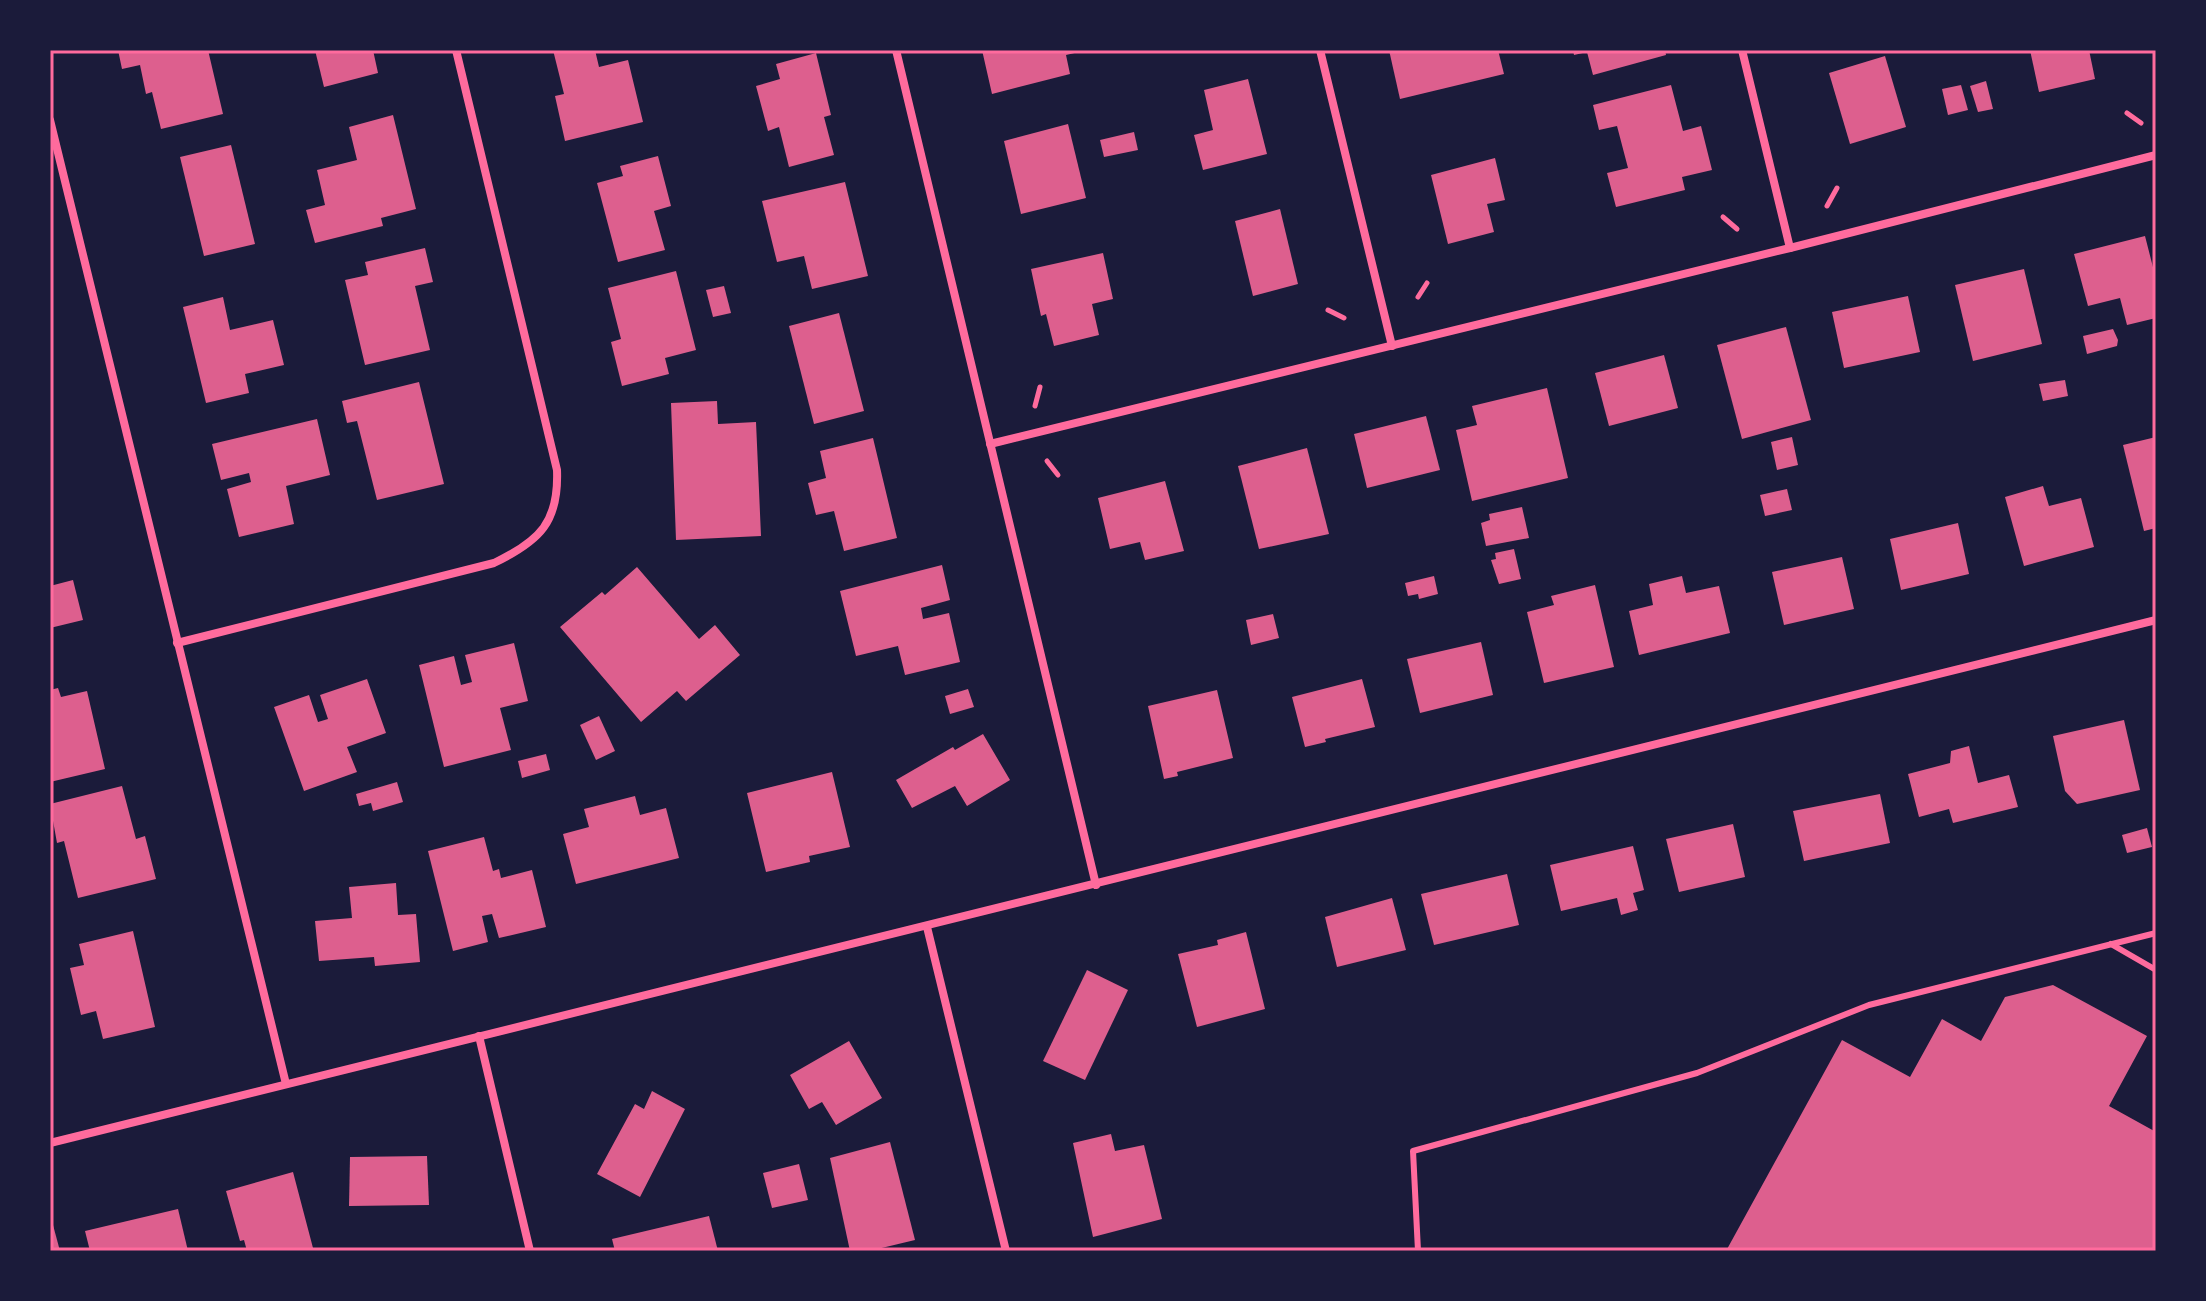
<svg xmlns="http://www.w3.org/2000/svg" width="2206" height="1301" viewBox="0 0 2206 1301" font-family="Commissioner,sans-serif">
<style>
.building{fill:#dd5f8e}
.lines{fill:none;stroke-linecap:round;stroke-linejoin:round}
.path{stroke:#ff6b9d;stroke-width:5}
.service{stroke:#ff6b9d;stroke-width:6}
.minor{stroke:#ff6b9d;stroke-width:8}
.neatline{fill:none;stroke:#ff6b9d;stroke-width:3}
</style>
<rect width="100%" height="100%" fill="#1b1b3a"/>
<g class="building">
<path d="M 118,50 L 208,50 L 223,114 L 161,129 L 152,92 L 146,94 L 140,65 L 122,69 Z"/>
<path d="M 315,50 L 373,50 L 378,73 L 324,87 Z"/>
<path d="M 553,50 L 595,50 L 599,67 L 628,60 L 643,122 L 565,141 L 555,96 L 564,94 Z"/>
<path d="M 982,50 L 1083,50 L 1083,51 L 1066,55 L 1070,74 L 992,94 Z"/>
<path d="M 1389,50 L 1498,50 L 1504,74 L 1400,99 Z"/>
<path d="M 1573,50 L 1665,50 L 1666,55 L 1593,75 L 1587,52 L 1574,55 Z"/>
<path d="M 2030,50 L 2089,50 L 2095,79 L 2039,92 Z"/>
<path d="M 816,53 L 831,115 L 824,117 L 834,155 L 789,167 L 779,127 L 768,131 L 756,86 L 780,79 L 776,64 Z"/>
<path d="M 1885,56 L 1906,127 L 1850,144 L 1829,73 Z"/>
<path d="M 1248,79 L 1267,154 L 1203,170 L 1194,135 L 1213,130 L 1204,90 Z"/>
<path d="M 1986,81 L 1993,109 L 1978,112 L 1970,86 Z"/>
<path d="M 1671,85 L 1683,131 L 1701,126 L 1712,170 L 1682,177 L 1685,190 L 1616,207 L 1607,173 L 1628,168 L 1617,126 L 1599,130 L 1593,105 Z"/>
<path d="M 1961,85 L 1968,110 L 1948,115 L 1942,89 Z"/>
<path d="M 393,115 L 416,209 L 381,218 L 383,226 L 315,243 L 306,210 L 325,205 L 317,170 L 357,160 L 349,127 Z"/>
<path d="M 1068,124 L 1086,198 L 1021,214 L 1004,141 Z"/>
<path d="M 1134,132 L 1138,150 L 1104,157 L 1100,140 Z"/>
<path d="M 231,145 L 255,244 L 204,256 L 180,157 Z"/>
<path d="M 658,156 L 671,206 L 654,211 L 665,250 L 618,262 L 597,183 L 623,176 L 620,166 Z"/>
<path d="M 1495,158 L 1505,200 L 1487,204 L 1494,232 L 1448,244 L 1431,175 Z"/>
<path d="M 845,182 L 868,276 L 812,289 L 804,256 L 777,262 L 762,201 Z"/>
<path d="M 1280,209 L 1298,284 L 1253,296 L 1235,221 Z"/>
<path d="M 2145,236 L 2156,279 L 2156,318 L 2127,325 L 2120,298 L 2088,306 L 2074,254 Z"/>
<path d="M 425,248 L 433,282 L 415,286 L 430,350 L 365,365 L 345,280 L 368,275 L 365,262 Z"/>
<path d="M 1103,253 L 1113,299 L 1092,304 L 1099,335 L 1054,346 L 1046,314 L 1041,316 L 1031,269 Z"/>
<path d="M 2024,269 L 2042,344 L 1973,361 L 1955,285 Z"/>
<path d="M 676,271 L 696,350 L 665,358 L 669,374 L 622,386 L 611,342 L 621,339 L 608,288 Z"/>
<path d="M 724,286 L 731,313 L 713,317 L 706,290 Z"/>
<path d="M 1908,296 L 1920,352 L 1844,368 L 1832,312 Z"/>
<path d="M 223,297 L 230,330 L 273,320 L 284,365 L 245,374 L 249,393 L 206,403 L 183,307 Z"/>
<path d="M 839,313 L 864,411 L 814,424 L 789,326 Z"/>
<path d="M 1786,327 L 1811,420 L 1742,439 L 1717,345 Z"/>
<path d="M 2113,329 L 2118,340 L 2117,346 L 2087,354 L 2083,336 Z"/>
<path d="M 1664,355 L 1678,408 L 1609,426 L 1595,373 Z"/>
<path d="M 2065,380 L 2068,396 L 2043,401 L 2039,384 Z"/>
<path d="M 419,382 L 444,484 L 377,500 L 357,421 L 347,423 L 342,401 Z"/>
<path d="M 1547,388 L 1568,478 L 1472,501 L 1456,430 L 1477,425 L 1472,406 Z"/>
<path d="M 717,401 L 718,424 L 756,422 L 761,536 L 676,540 L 671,403 Z"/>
<path d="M 1426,416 L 1440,470 L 1367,488 L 1354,434 Z"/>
<path d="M 317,419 L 330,475 L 286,486 L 294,524 L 239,537 L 227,489 L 251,482 L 249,473 L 221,480 L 212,444 Z"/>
<path d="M 1792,437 L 1798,465 L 1777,470 L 1771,442 Z"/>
<path d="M 2156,437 L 2156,528 L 2144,531 L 2123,445 Z"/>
<path d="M 873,438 L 897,538 L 844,551 L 834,511 L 816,515 L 808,483 L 826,478 L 820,451 Z"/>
<path d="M 1307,448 L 1329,534 L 1259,549 L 1238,466 Z"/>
<path d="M 1165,481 L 1184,551 L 1145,560 L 1140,542 L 1110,549 L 1098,498 Z"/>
<path d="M 2043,486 L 2049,506 L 2081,498 L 2094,547 L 2024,566 L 2005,497 Z"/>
<path d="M 1787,489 L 1792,510 L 1765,516 L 1760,495 Z"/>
<path d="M 1522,507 L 1529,538 L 1486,546 L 1481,523 L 1490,520 L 1489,514 Z"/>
<path d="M 1958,523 L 1969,574 L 1901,590 L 1890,539 Z"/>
<path d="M 1514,549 L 1521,579 L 1499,584 L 1491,560 L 1496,559 L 1495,553 Z"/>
<path d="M 1842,557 L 1854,609 L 1784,625 L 1772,572 Z"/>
<path d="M 942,565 L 950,600 L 921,608 L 923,619 L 949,613 L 960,662 L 905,675 L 898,646 L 856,656 L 840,591 Z"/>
<path d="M 637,567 L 699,639 L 715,625 L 740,655 L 686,701 L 677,691 L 641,722 L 560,627 L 602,592 L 605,595 Z"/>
<path d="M 1434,576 L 1438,594 L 1419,599 L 1418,594 L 1408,596 L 1405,583 Z"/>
<path d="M 1682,576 L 1686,593 L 1719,586 L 1730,633 L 1639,655 L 1629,611 L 1653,605 L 1649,584 Z"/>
<path d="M 73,580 L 83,620 L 50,628 L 50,586 Z"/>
<path d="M 1595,585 L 1614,667 L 1544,683 L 1527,612 L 1554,605 L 1551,596 Z"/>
<path d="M 1273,614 L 1279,638 L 1251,645 L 1246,620 Z"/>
<path d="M 1481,642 L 1493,695 L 1420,713 L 1407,659 Z"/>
<path d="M 514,643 L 528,701 L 500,708 L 511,750 L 444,767 L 419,665 L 454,656 L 461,685 L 472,682 L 465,655 Z"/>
<path d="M 367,679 L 386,733 L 347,747 L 357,772 L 304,791 L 274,707 L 309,695 L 318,722 L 328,719 L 320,695 Z"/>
<path d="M 1362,679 L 1375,727 L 1325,739 L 1326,742 L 1305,747 L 1292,697 Z"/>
<path d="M 58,688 L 61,697 L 87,691 L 105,769 L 50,782 L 50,690 Z"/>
<path d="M 968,689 L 974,707 L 950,714 L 945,696 Z"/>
<path d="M 1217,690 L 1233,758 L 1177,772 L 1178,776 L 1164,779 L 1148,706 Z"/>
<path d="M 599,716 L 615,751 L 596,760 L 580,725 Z"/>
<path d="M 2124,720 L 2140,790 L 2077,804 L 2065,791 L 2053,736 Z"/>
<path d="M 983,734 L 1010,780 L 967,806 L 955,786 L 912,808 L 896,780 L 953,747 L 955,750 Z"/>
<path d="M 1969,746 L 1978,783 L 2009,775 L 2018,807 L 1953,823 L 1949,809 L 1919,817 L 1908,774 L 1950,763 L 1951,751 Z"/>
<path d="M 546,754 L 550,770 L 522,778 L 518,761 Z"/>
<path d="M 832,772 L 850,847 L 809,856 L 810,862 L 766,872 L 747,793 Z"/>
<path d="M 397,782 L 403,802 L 373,811 L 371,803 L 359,806 L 356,794 Z"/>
<path d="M 122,786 L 136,839 L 145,836 L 156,879 L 78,898 L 64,841 L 57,843 L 50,804 Z"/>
<path d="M 1880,794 L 1890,843 L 1804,861 L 1793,811 Z"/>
<path d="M 635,796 L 640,815 L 666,808 L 679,858 L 576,884 L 563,834 L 589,827 L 584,809 Z"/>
<path d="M 1733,824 L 1745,877 L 1679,892 L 1666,839 Z"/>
<path d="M 2147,828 L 2152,847 L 2127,853 L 2122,835 Z"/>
<path d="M 484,837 L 493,871 L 499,869 L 501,878 L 532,870 L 546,927 L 499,938 L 492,914 L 482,916 L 488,942 L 453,951 L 428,851 Z"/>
<path d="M 1633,846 L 1644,890 L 1633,893 L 1638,910 L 1621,915 L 1617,898 L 1561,911 L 1550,865 Z"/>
<path d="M 1507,874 L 1519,925 L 1434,945 L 1421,894 Z"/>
<path d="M 396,883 L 398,915 L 416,914 L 420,962 L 375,966 L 374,957 L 319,961 L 315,921 L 352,918 L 349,887 Z"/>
<path d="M 1392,898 L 1406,950 L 1337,967 L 1325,917 Z"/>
<path d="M 133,931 L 155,1027 L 103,1039 L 96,1011 L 81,1015 L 70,968 L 84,965 L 79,944 Z"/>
<path d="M 1246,932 L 1265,1009 L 1197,1027 L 1178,954 L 1218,945 L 1217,940 Z"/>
<path d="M 1087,970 L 1128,990 L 1085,1080 L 1043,1061 Z"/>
<path d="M 2053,985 L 2147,1036 L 2109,1106 L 2156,1132 L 2156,1251 L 1726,1251 L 1842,1040 L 1910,1077 L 1942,1019 L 1981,1041 L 2005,997 Z"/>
<path d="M 849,1041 L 882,1098 L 836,1125 L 822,1102 L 809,1109 L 790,1075 Z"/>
<path d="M 652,1091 L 685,1109 L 640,1197 L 597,1174 L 635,1104 L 644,1109 Z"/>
<path d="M 1111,1134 L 1115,1151 L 1144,1145 L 1162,1219 L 1093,1237 L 1073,1143 Z"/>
<path d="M 890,1142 L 915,1240 L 869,1251 L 850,1251 L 830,1158 Z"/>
<path d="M 427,1156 L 429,1205 L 349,1206 L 350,1157 Z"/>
<path d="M 799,1164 L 808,1200 L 772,1208 L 763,1173 Z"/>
<path d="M 293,1172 L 313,1248 L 302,1251 L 247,1251 L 244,1240 L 240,1241 L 226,1191 Z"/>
<path d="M 178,1209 L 188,1251 L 90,1251 L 85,1231 Z"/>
<path d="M 709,1216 L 718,1251 L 615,1251 L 612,1239 Z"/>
<path d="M 53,1225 L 60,1251 L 50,1251 L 50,1226 Z"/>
</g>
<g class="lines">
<g class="path">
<path d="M 2127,113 L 2141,123"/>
<path d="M 1827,206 L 1837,188"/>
<path d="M 1723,217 L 1737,229"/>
<path d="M 1418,297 L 1427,283"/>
<path d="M 1328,310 L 1344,318"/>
<path d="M 1035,406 L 1040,387"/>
<path d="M 1047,461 L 1058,475"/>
</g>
<g class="service">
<path d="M 2111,944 L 2156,970"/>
<path d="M 1418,1251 L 1413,1151 L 1697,1073 L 1869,1005 L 2156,933"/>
</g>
<g class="minor">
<path d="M 896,50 L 1096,885"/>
<path d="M 1320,50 L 1392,346"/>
<path d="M 1742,50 L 1790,248"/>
<path d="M 50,120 L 286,1084"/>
<path d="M 990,444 L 1790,248 L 2156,155"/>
<path d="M 177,643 L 494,563 C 540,541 559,522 557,470 L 456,50"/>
<path d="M 927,927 L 1006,1251"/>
<path d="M 479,1036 L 530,1251"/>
<path d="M 50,1143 L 2156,620"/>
</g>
</g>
<rect width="2206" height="1301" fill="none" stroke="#1b1b3a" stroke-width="104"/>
<rect x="52" y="52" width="2102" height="1197" class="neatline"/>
</svg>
